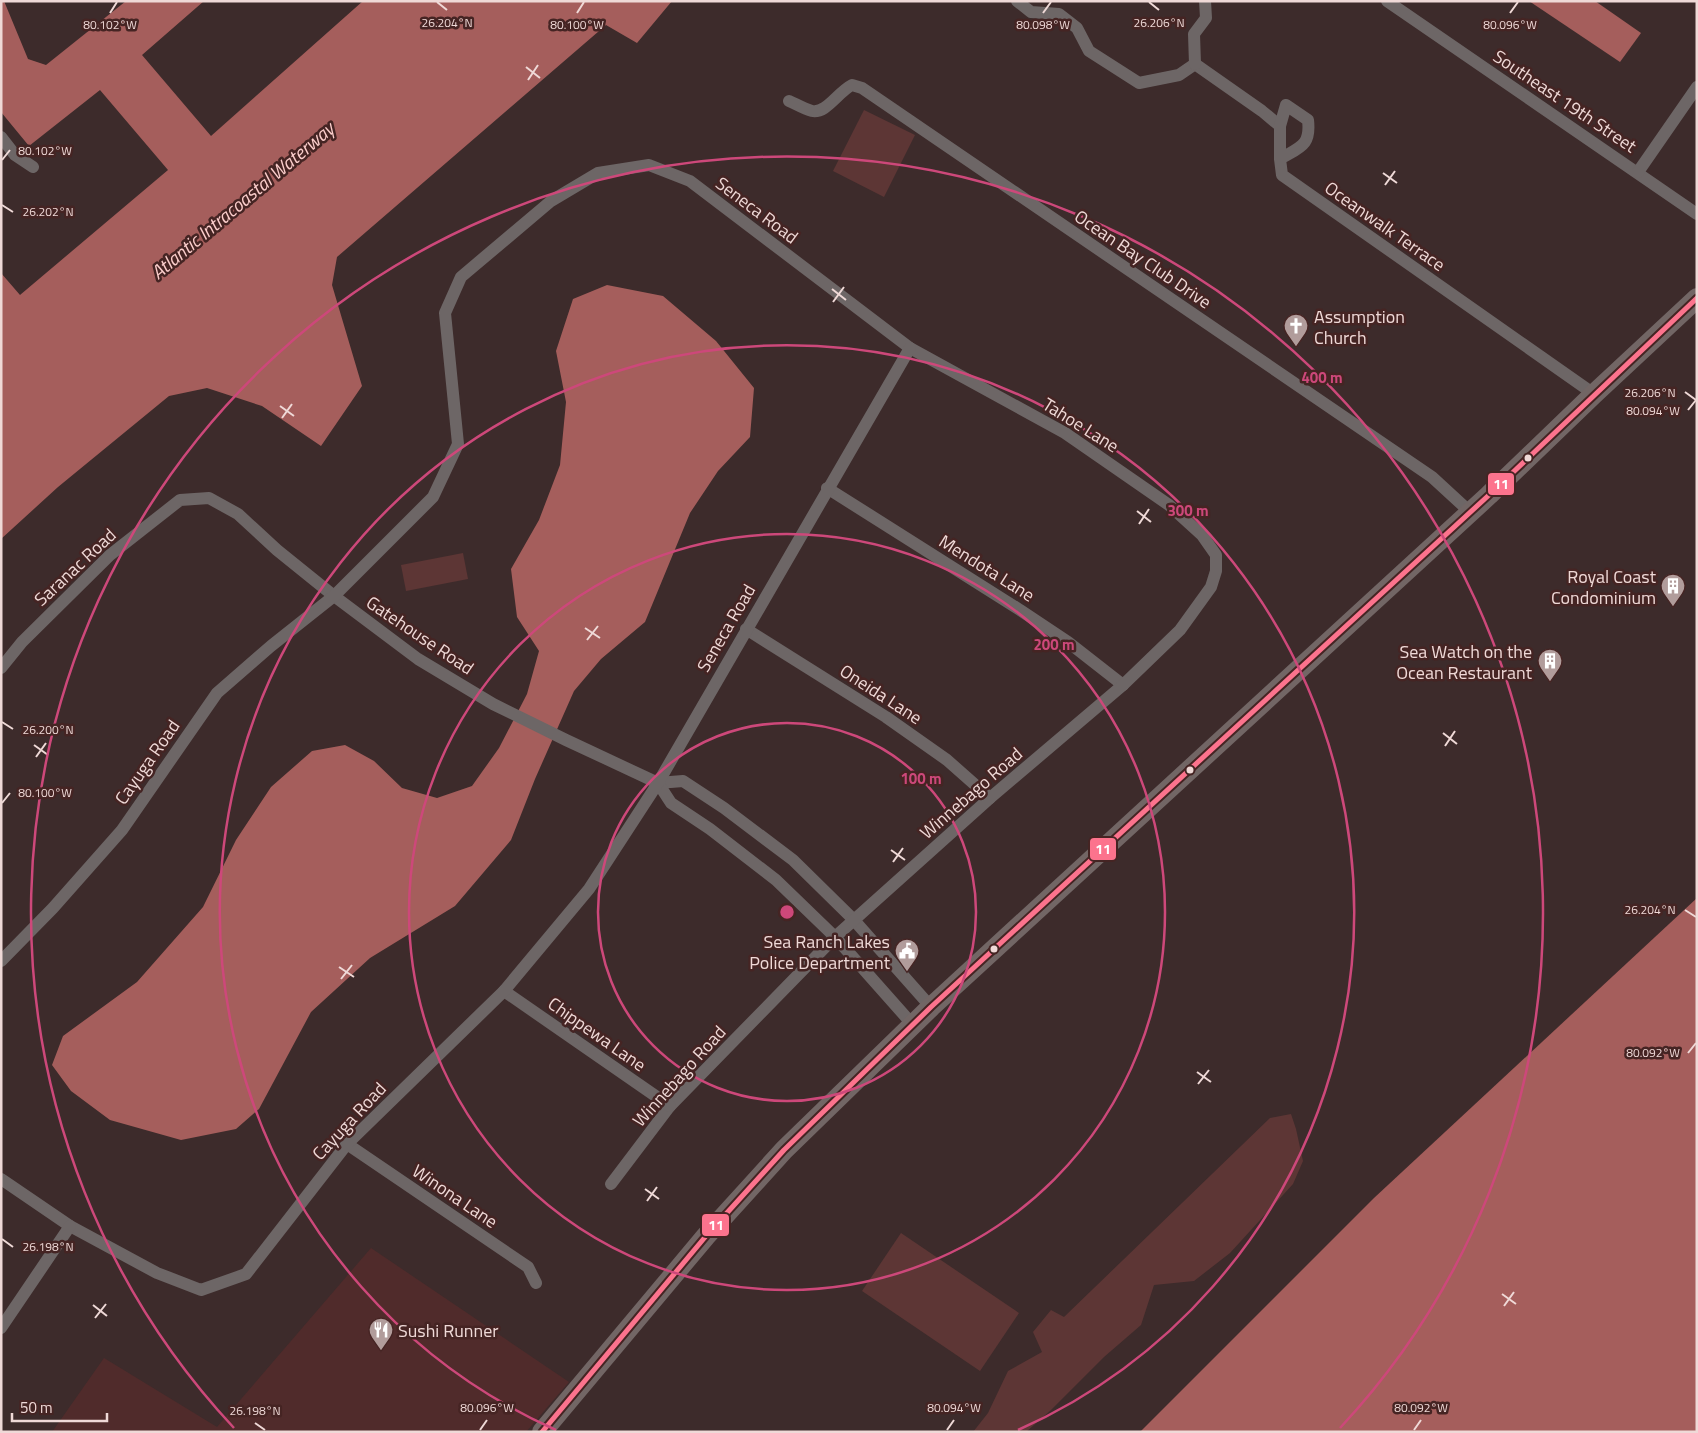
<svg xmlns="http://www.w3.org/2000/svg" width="1698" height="1433" viewBox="0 0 1698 1433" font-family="'Titillium Web',sans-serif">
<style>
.built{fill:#502b2b}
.green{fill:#5d3635}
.water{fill:#a55e5c}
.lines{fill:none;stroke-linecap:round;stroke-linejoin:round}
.street{stroke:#6d6666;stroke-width:12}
.primary{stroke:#726665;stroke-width:20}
.bus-1-casing{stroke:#452423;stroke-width:9}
.bus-1{stroke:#fc738d;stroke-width:5}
.ticks{fill:none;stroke:#efd9d7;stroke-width:2}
.ring{fill:none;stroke:#cd487a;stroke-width:2.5}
.bus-dot{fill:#efd9d7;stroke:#452423;stroke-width:2}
.labels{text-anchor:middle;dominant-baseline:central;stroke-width:5;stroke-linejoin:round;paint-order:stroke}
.street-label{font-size:18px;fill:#efd9d7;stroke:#452423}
.poi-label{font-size:18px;fill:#efd9d7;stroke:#452423;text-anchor:end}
.water-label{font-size:19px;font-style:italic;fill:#fccecc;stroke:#452423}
.ticks-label{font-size:12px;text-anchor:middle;fill:#efd9d7;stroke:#452423;stroke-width:5;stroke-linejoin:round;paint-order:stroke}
.centre{fill:#cd487a;stroke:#452423;stroke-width:2.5}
.ring-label{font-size:15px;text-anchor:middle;font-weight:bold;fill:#cd487a;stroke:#452423;stroke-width:5;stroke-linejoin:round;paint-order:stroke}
.line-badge{stroke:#452423;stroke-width:2}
.badge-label{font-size:14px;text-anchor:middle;font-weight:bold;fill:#fff}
</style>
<rect width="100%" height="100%" fill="#3d2b2b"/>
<path class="built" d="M 371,1248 L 569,1382 L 526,1432 L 52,1432 L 104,1358 L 217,1427 Z"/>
<g class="green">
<path d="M 864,110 L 915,135 L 884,197 L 833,171 Z"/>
<path d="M 463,553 L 468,579 L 406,591 L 401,565 Z"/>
<path d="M 1291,1114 L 1296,1129 L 1303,1161 L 1293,1184 L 1230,1253 L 1194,1281 L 1154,1285 L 1141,1325 L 1104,1357 L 1051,1410 L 1026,1432 L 973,1432 L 988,1413 L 1008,1371 L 1042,1352 L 1033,1332 L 1051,1310 L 1064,1317 L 1270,1118 Z"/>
<path d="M 901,1233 L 1019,1313 L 980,1371 L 862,1291 Z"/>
</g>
<g class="water">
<path d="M 1,1 L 4,1 L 28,59 L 46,65 L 126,1 L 204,1 L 142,55 L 211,136 L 363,1 L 672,1 L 637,43 L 606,25 L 337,257 L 332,285 L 362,386 L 321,446 L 262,406 L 207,388 L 169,396 L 58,487 L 1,539 L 1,273 L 20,295 L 168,170 L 100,90 L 29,146 L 1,112 Z"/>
<path d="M 1529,1 L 1595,1 L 1641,33 L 1620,62 Z"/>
<path d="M 607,285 L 663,296 L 716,341 L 754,388 L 750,437 L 718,471 L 690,513 L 645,622 L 601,659 L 574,691 L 535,779 L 511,840 L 455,906 L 370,958 L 311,1012 L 259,1109 L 236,1129 L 181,1140 L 110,1120 L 71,1091 L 52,1065 L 63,1036 L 137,982 L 203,907 L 236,840 L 271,787 L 312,751 L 345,745 L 374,761 L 402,788 L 437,798 L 472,786 L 499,748 L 527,694 L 539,651 L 517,617 L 511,569 L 539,520 L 560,465 L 566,402 L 556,351 L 573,299 Z"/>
<path d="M 1697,898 L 1697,1432 L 1140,1432 L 1374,1198 Z"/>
</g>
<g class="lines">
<g class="street">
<path d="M 1017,1 L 1031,12 L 1059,14 L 1077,28 L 1089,51 L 1139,83 L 1179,75 L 1195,64"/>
<path d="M 1387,1 L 1697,214"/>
<path d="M 1195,64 L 1262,111 L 1280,126"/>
<path d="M 1195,64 L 1194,34 L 1206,18 L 1205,1"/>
<path d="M 789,101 C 796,104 804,109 812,111 C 826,114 838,92 852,85 L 862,88 L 1432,477 L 1470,512"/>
<path d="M 1,137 L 15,155 L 33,167"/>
<path d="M 1280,159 C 1300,147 1311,146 1308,120 L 1286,105 L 1280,126 L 1280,159 L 1282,175 L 1594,394"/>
<path d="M 1638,172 L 1697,87"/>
<path d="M 827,488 L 1020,610 L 1068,642 L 1123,685"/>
<path d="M 746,629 L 886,717 L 947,760 L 990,798"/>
<path d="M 1,668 L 22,642 L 110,555 L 180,500 L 209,498 L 238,514 L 277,550 L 334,596 L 418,659 L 493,704 L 566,740 L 658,783 L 683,781 L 724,808 L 793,860 L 853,919 L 931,1007"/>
<path d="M 658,783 L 671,803 L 710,829 L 776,880 L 835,937 L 913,1025"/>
<path d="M 1,961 L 53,908 L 122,830 L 217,693 L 271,646 L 334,596 L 433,497 L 458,444 L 445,313 L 461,277 L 551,201 L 598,173 L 649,165 L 690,181 L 910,348 L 1065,433 L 1169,505 L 1202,535 L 1216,555 L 1216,571 L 1211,587 L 1180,630 L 1123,685 L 990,798 L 835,937 L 670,1106 L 611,1184"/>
<path d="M 504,991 L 670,1106"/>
<path d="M 347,1144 L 528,1267 L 536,1283"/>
<path d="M 1,1179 L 70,1226 L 157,1273 L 201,1290 L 246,1274 L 347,1144 L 504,991 L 589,889 L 658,783 L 910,348"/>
<path d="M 1,1328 L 70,1226"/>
</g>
<path class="primary" d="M 542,1432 L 706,1236 L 784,1150 L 931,1007 L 1489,495 L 1594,394 L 1697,298"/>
<defs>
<path id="bus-1" d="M 542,1432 L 706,1236 L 784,1150 L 931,1007 L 1489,495 L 1697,298"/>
</defs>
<use href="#bus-1" class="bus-1-casing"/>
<use href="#bus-1" class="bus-1"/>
</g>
<path class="ticks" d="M 437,2 L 447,10M 1149,2 L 1159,10M 110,13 L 117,2M 577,13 L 584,2M 1043,13 L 1051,2M 1510,13 L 1518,2M 526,67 L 540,78M 528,80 L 538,65M 2,160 L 10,150M 1383,173 L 1397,183M 1385,185 L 1395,171M 2,205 L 13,212M 832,289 L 846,300M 833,302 L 844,287M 1685,392 L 1696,400M 280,406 L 294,416M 1688,410 L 1696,400M 282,418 L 292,404M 1137,511 L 1151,522M 1139,524 L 1149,509M 585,628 L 600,638M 587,640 L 598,626M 2,722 L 13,729M 1443,733 L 1457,744M 34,745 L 48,755M 1445,746 L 1455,731M 36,757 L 46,743M 2,803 L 10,793M 891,850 L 905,860M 893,862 L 903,848M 1685,910 L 1696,917M 339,967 L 354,977M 341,979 L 352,965M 1688,1053 L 1696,1043M 1197,1072 L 1211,1082M 1198,1084 L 1209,1070M 645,1189 L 659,1199M 647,1201 L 657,1187M 2,1239 L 13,1247M 1502,1294 L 1516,1304M 93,1305 L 107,1316M 1504,1306 L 1514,1292M 95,1318 L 106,1304M 255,1423 L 265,1430M 480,1430 L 487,1420M 947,1430 L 954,1420M 1414,1430 L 1421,1420"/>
<g class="ring">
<circle cx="787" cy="912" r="189"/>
<circle cx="787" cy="912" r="378"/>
<path d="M556 1430A567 567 0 1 1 1018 1430"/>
<path d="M234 1428A756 756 0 1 1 1340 1428"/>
</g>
<defs>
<symbol id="church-pin" viewBox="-11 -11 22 30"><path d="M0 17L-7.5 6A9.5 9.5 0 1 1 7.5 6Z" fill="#b19c9b" stroke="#452423"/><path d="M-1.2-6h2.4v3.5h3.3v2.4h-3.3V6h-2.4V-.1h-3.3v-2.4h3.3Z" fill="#fff"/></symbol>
<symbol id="building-pin" viewBox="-11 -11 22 30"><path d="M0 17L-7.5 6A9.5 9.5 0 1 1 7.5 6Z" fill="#b19c9b" stroke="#452423"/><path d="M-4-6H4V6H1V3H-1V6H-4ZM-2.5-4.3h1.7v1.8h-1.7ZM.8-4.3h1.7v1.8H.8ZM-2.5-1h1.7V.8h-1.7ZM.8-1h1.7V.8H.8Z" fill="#fff"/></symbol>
<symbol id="civic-pin" viewBox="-11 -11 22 30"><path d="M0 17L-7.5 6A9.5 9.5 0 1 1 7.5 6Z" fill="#b19c9b" stroke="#452423"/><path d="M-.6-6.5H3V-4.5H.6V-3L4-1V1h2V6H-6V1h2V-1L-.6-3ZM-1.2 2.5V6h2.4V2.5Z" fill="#fff"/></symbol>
<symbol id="restaurant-pin" viewBox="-11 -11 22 30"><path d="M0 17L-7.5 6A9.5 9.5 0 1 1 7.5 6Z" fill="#b19c9b" stroke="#452423"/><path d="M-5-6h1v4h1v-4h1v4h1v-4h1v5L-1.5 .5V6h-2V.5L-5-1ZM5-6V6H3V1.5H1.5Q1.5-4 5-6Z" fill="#fff"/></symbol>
</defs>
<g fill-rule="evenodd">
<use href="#church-pin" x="1282" y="312" width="28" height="38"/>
<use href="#building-pin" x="1659" y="572" width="28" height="38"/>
<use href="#building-pin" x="1536" y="647" width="28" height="38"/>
<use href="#civic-pin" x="893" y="937" width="28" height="38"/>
<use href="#restaurant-pin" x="367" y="1316" width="28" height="38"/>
</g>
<g class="bus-dot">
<circle cx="1528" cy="458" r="4.5"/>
<circle cx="1190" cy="770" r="4.5"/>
<circle cx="994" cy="949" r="4.5"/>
</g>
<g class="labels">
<g class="street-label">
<text transform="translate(1565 101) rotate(34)">Southeast 19th Street</text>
<text transform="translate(757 210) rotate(37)">Seneca Road</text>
<text transform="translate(1385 226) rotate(35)">Oceanwalk Terrace</text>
<text transform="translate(1143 259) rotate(34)">Ocean Bay Club Drive</text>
<text transform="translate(1081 425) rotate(32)">Tahoe Lane</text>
<text transform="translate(75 567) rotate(-43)">Saranac Road</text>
<text transform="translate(987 568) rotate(32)">Mendota Lane</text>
<text transform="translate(726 628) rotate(-60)">Seneca Road</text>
<text transform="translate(420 635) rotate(34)">Gatehouse Road</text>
<text transform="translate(881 694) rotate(33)">Oneida Lane</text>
<text transform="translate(147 762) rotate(-55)">Cayuga Road</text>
<text transform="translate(971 793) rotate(-41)">Winnebago Road</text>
<text transform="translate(597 1034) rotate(35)">Chippewa Lane</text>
<text transform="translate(679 1076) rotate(-48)">Winnebago Road</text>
<text transform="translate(349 1121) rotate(-47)">Cayuga Road</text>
<text transform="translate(455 1196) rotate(34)">Winona Lane</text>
</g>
<g class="poi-label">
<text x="1314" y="316" text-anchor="start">Assumption<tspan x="1314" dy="21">Church</tspan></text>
<text x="1656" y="576">Royal Coast<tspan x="1656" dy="21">Condominium</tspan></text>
<text x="1532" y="651">Sea Watch on the<tspan x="1532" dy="21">Ocean Restaurant</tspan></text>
<text x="890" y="941">Sea Ranch Lakes<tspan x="890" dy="21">Police Department</tspan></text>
<text x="398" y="1330" text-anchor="start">Sushi Runner</text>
</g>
<g class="water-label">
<text transform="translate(242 200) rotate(-40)">Atlantic Intracoastal Waterway</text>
</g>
</g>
<g class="ticks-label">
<text x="447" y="27">26.204°N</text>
<text x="1159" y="27">26.206°N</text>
<text x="577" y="29">80.100°W</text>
<text x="1043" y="29">80.098°W</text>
<text x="1510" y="29">80.096°W</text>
<text x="110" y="29">80.102°W</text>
<text x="45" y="155">80.102°W</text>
<text x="48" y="216">26.202°N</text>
<text x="1650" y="397">26.206°N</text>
<text x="1653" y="415">80.094°W</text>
<text x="48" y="734">26.200°N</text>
<text x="45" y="797">80.100°W</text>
<text x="1650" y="914">26.204°N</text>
<text x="1653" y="1057">80.092°W</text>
<text x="48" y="1251">26.198°N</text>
<text x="487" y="1412">80.096°W</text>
<text x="954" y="1412">80.094°W</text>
<text x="1421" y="1412">80.092°W</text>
<text x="255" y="1415">26.198°N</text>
</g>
<circle cx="787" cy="912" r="8" class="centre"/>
<g class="ring-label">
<text x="1322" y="383">400 m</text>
<text x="1188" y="516">300 m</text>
<text x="1054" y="650">200 m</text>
<text x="921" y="784">100 m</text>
</g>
<g class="line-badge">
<rect x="1487" y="472" width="28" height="24" rx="5" fill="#fc738d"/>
<rect x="1089" y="837" width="28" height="24" rx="5" fill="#fc738d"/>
<rect x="701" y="1213" width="29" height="24" rx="5" fill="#fc738d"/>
</g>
<g class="badge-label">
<text x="1501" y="489">11</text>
<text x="1103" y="854">11</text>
<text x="716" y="1230">11</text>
</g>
<rect width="1698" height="1433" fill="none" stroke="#efd9d7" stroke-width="5"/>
<path d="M12 1413v8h95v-8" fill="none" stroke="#efd9d7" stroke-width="2.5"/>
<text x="20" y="1413" font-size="15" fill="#efd9d7" stroke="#452423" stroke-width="4" paint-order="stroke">50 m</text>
</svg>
